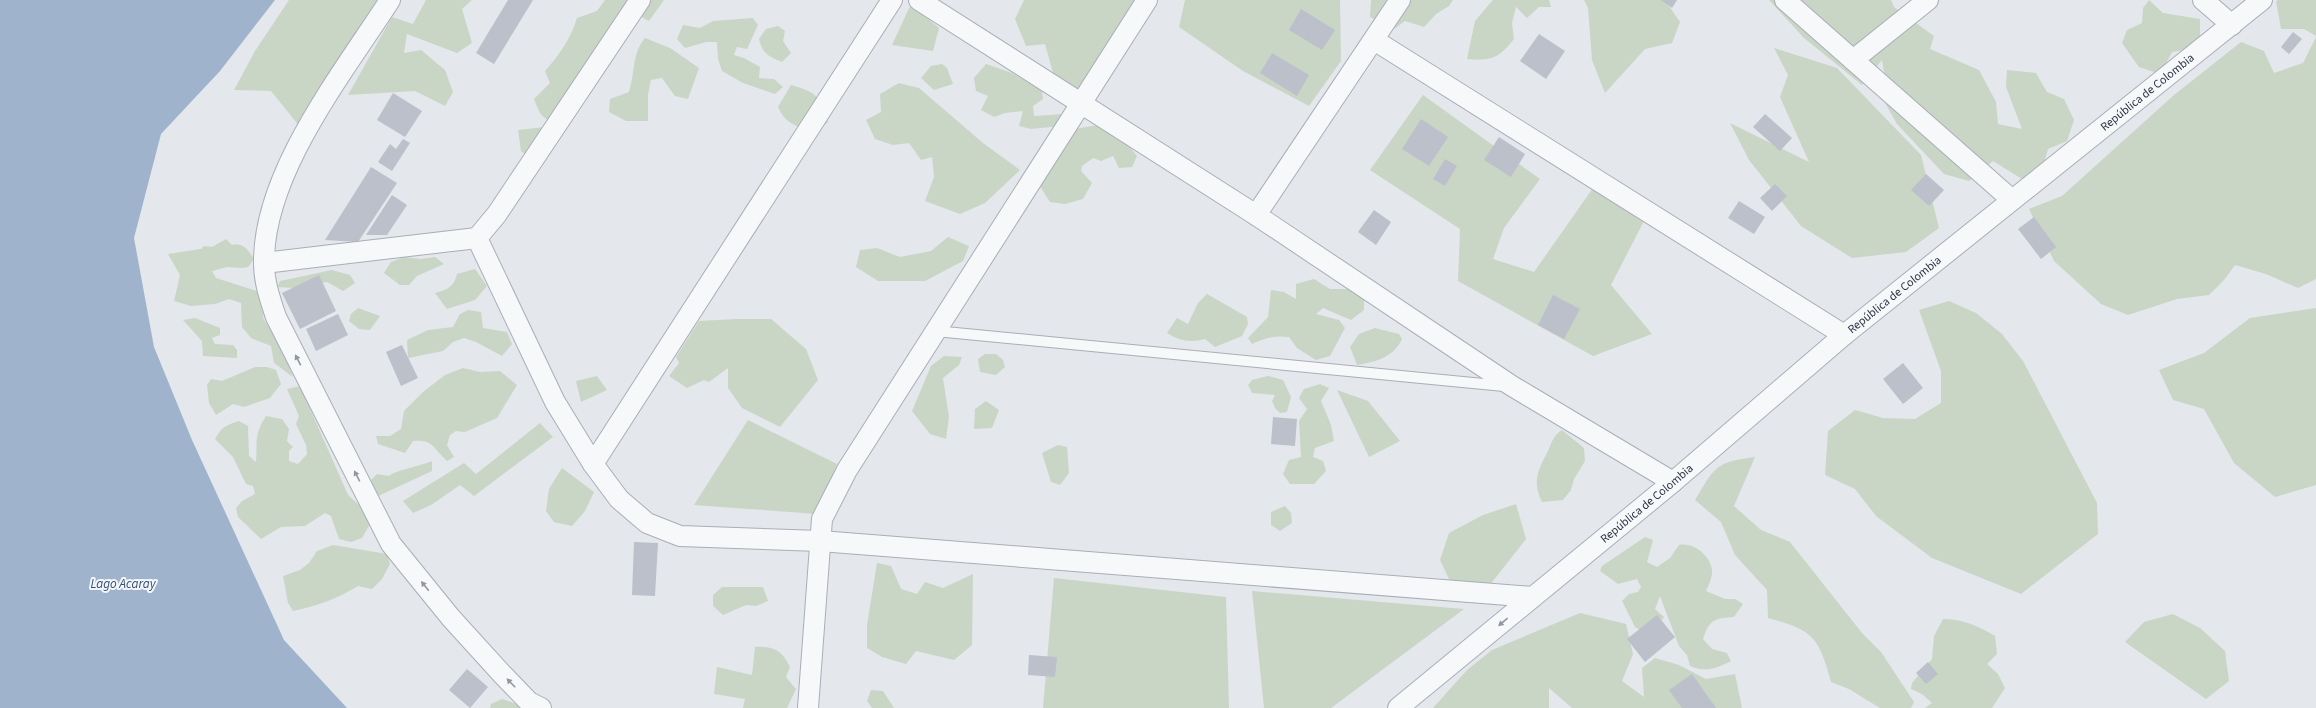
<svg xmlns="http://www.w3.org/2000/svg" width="2316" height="708" viewBox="0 0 2316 708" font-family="'Source Sans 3',sans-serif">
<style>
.green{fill:#c9d6c5}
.water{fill:#9fb4cc}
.building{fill:#bbc0ca}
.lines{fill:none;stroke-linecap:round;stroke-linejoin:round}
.lane-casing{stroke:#a9aeb7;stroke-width:12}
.street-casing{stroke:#a9aeb7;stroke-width:22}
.lane{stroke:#f7f8fa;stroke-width:10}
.street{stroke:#f7f8fa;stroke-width:20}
.oneway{fill:#9196a0}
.labels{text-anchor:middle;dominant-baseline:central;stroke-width:4;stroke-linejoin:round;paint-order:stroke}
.street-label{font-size:12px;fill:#2b3445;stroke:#f4f6f9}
.water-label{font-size:13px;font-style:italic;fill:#34527a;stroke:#f4f6f9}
</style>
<rect width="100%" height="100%" fill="#e4e7ec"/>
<g class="green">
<path d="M 289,0 L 377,0 L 300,127 L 271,91 L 234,90 L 255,51 Z"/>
<path d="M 426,0 L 472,0 L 462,9 L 472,43 L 457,53 L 407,34 L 404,53 L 421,50 L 445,70 L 453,92 L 445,106 L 415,91 L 348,95 L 392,17 L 413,24 Z"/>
<path d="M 605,0 L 664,0 L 649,21 L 640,16 L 569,121 C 545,120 543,123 534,99 L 550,83 L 545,71 C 560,54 570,40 577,18 L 597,11 Z"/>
<path d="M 1024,0 L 1139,0 L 1078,93 L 1055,80 L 1045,44 L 1026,46 L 1015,19 Z"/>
<path d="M 1185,0 L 1340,0 L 1341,61 L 1309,106 L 1243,71 L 1179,27 Z"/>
<path d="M 1371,0 L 1453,0 L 1449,6 L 1436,14 L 1424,27 L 1405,21 L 1394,29 L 1370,17 Z"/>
<path d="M 1493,0 L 1549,0 L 1551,7 L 1539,7 L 1527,18 L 1516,7 L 1512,23 L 1514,39 C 1499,58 1492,61 1467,59 L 1475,21 Z"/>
<path d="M 1584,0 L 1665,0 L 1680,22 L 1672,43 L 1645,49 L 1605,93 L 1592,60 L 1588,8 Z"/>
<path d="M 1769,0 L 1891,0 L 1894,7 L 1934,36 L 1930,49 L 1979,70 L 1996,102 L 1998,124 L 2022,129 L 2006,87 L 2007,70 L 2036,73 L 2047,92 L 2064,99 L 2074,120 L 2067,141 L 2048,149 L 2043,166 L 2022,179 L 1993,161 L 1969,181 L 1944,174 L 1897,124 L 1885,103 L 1900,87 L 1885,78 L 1882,60 L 1862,85 L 1804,38 Z"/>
<path d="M 2149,0 L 2163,13 L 2200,19 L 2200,36 L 2189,49 L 2172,52 L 2160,74 L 2139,67 L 2122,43 L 2127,30 L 2142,23 L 2143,8 Z"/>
<path d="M 2278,0 L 2316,0 L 2316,36 L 2304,29 L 2281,29 L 2276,1 Z"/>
<path d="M 911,4 L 939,28 L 933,51 L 892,45 Z"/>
<path d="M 753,18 L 758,25 L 747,49 L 737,47 L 734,55 L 744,58 L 760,67 L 759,78 L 774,79 L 783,87 L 775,94 L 743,83 L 722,71 L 718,59 L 717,42 L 706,42 L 685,48 L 677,39 L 683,25 L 700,28 L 713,21 Z"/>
<path d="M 778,26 L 785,31 L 783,41 L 791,53 L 782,62 C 769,57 762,53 759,39 L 766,29 Z"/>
<path d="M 2316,37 L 2316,279 L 2298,288 L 2266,274 L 2235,265 L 2224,280 L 2209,295 L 2177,299 L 2128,315 L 2101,304 L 2054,261 L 2029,209 L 2062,196 L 2174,95 L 2241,42 L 2264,51 L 2274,73 L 2303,63 Z"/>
<path d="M 645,38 L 670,48 L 699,68 L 688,99 L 675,96 L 662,78 L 651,80 L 648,95 L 648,121 L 626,121 L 609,112 L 610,99 L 629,92 C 635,73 632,53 645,38 Z"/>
<path d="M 1774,48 L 1837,68 L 1921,155 L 1939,228 L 1906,252 L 1852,258 L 1801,226 L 1749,160 L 1730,123 L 1809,162 L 1780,97 L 1788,75 Z"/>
<path d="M 942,64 L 947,68 L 953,84 L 934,90 L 921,78 L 931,66 Z"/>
<path d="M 986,64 L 1012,73 L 1042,91 L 1043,99 L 1033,106 L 1034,116 L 1064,114 L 1061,126 L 1031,129 L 1019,126 L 1023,111 L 1005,113 L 994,117 L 981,110 L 988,96 L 976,91 L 974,78 Z"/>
<path d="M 899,83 L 919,88 L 983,143 L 1020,170 L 985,203 L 960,214 L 925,201 L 934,177 L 932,157 L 921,160 L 909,143 L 893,145 L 875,139 L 866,120 L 881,112 L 880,94 Z"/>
<path d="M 791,85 C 819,93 818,96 828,122 L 819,130 C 800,128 786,126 778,107 Z"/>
<path d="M 1423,95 L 1540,179 L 1504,228 L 1493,259 L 1534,272 L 1593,188 L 1645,219 L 1611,285 L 1652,334 L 1593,356 L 1458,281 L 1460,229 L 1370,170 Z"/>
<path d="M 1098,125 L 1124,140 L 1137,156 L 1132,167 L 1119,168 L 1113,156 L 1101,161 L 1093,158 L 1082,166 L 1081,171 L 1092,183 L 1083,199 L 1065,204 L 1050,202 L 1036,180 L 1075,129 Z"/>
<path d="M 545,127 L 528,156 L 521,151 L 518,130 Z"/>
<path d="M 948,237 L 969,246 L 963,261 L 925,281 L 878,281 L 856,267 L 860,250 L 877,248 L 900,257 L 931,251 Z"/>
<path d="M 226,239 L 232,245 C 243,242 248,250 254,259 L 248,267 L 243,268 L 227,267 L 212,271 L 216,278 L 257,291 L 264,308 L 263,318 L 270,329 L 278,337 L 293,377 L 274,363 L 271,346 L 251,338 L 242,327 L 241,303 L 229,299 L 215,304 L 191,306 L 174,301 L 180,275 L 168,254 L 201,249 L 204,246 L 212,247 Z"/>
<path d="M 404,257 L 420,259 L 435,257 L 444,264 L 417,276 L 409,285 L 400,285 L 384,273 L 391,262 Z"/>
<path d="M 475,269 L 487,286 L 475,300 L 447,309 L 435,293 C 447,290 454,287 457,274 Z"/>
<path d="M 332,270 L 350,275 L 355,283 L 343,291 L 327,282 L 294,288 L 277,287 L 280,281 Z"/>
<path d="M 1314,279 L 1330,289 L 1357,289 L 1364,296 L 1364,310 L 1351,320 L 1323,308 L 1316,314 L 1339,320 L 1345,328 L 1330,356 L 1316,360 L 1297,348 L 1289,337 C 1275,335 1265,338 1252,344 L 1248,338 L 1268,317 L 1271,290 L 1284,292 L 1296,299 L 1296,284 Z"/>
<path d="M 1207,294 L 1247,317 L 1248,324 L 1242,336 L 1215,347 L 1205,339 C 1191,343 1179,341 1167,333 L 1177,318 L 1188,324 L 1198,303 Z"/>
<path d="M 1949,301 L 1976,313 L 2002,334 L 2023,361 L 2097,503 L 2098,534 L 2021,594 L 1932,558 L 1876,516 L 1855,489 L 1825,475 L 1828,431 L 1855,410 L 1883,418 L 1915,419 L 1941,403 L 1941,371 L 1919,310 Z"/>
<path d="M 358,308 L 380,316 L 370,330 L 359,329 L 349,321 L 351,314 Z"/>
<path d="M 2316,308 L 2316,485 L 2275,497 L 2234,463 L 2204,409 L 2173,400 L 2159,370 L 2204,353 L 2250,318 Z"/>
<path d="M 468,310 L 481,312 L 483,328 L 507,332 L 512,344 L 502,356 L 476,342 L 464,338 L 453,342 L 443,351 L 408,358 L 407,340 L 428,330 L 453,327 L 460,314 Z"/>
<path d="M 195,318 L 220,328 L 220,335 L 212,338 L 215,344 L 233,345 L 237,350 L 237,358 L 203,356 L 202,341 L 183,320 Z"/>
<path d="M 736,319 L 771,319 L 806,349 L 818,380 L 780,427 L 742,408 L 728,388 L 728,368 L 709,382 L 704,380 L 687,388 L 669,376 L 679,363 L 676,357 L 699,321 Z"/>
<path d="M 1375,328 L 1399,334 L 1402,339 C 1393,358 1375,362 1357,365 L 1350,347 L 1359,334 Z"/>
<path d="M 985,354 L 996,354 L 1003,360 L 1005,367 L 996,375 L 980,372 L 978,359 Z"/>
<path d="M 944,356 L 962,357 L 959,365 L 943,378 L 949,417 L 946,439 L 930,434 L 912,411 L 931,366 Z"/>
<path d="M 255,367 L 267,367 L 276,370 L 281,384 L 270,398 L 244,407 L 233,404 L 216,415 L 209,403 L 207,385 L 211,379 L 222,381 Z"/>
<path d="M 463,368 L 480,372 L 500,371 L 517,385 L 497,418 L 465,432 L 456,431 L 450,435 L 447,445 L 454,457 L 447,461 C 433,448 433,439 413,441 L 405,453 L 378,444 L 376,436 L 390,436 L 401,429 L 404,411 L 423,392 L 445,375 Z"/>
<path d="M 597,376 L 607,390 L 581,402 L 576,381 Z"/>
<path d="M 1268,376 L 1283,380 L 1291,397 L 1287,412 L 1280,413 L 1275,408 L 1272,401 L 1275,395 L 1252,393 L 1248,385 L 1252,380 Z"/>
<path d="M 1320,384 L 1329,388 L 1321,401 L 1331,425 L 1334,441 L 1315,448 L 1313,457 L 1323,461 L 1326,471 L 1314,484 L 1290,484 L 1283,474 L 1289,460 L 1301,457 L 1299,421 L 1307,409 L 1299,398 L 1304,389 Z"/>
<path d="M 300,386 L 348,495 L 368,513 L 369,526 L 362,538 L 351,542 L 339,539 L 331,516 L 325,513 L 305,526 L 281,527 L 261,539 L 238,517 L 236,508 L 242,501 L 255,494 L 253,486 L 246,484 L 233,457 L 215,439 C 221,427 227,425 239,421 L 248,426 L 249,456 L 256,462 C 258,440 253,437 266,416 L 282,419 L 289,429 L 287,441 L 293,447 L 289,451 L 289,461 L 298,464 L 307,454 L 306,445 L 296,424 L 299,416 L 287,389 Z"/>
<path d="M 1337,390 L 1368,401 L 1400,441 L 1369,457 Z"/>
<path d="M 986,401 L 999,410 L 992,428 L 974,429 L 975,409 Z"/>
<path d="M 748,420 L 837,464 L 817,514 L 694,505 Z"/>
<path d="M 540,423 L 553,437 L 474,496 L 460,485 L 431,505 L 413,513 L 403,501 L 464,463 L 476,474 Z"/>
<path d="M 1562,430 L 1584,448 L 1585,461 L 1574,479 L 1571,490 L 1563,500 L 1542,502 C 1532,481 1538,470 1548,451 C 1552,442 1553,436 1562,430 Z"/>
<path d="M 1058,445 L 1067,447 L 1069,473 L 1060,485 L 1051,482 L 1042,453 Z"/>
<path d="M 1755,457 L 1734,506 L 1761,530 L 1790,542 L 1862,633 L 1881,652 L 1914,702 L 1911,708 L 1880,708 L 1849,689 L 1831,682 C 1819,637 1813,630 1768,618 L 1767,590 L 1735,555 L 1721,522 L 1695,500 C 1715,467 1715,462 1755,457 Z"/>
<path d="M 432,461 L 432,471 L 374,498 L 369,482 L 377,474 L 389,476 C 396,470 421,466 432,461 Z"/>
<path d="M 562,468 L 594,492 L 585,511 L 572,526 L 554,522 L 546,511 L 549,489 Z"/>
<path d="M 1516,504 L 1526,539 L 1489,586 L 1450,581 L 1440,560 L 1449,533 L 1483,515 Z"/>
<path d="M 1285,506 L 1291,513 L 1292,523 L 1280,531 L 1271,525 L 1271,512 Z"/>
<path d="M 1645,537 L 1653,540 L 1647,562 L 1657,567 L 1670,558 L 1679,545 C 1694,542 1709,555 1712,569 C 1713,576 1709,585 1706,591 L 1725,599 L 1735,599 L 1743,604 L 1734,617 C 1714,618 1709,620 1703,639 L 1712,649 L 1727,653 L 1731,661 C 1717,668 1705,673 1690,666 L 1687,655 L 1679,646 L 1660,596 L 1655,609 L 1664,617 L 1655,630 L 1648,635 L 1635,627 L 1622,601 L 1629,594 L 1638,592 L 1641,587 L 1637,579 L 1618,584 L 1600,571 L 1602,566 Z"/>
<path d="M 333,545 L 387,554 L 390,564 L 382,579 L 372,589 L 358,586 C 337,599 317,606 293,611 L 288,603 L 283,576 L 300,570 L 309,563 L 317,551 Z"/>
<path d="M 877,563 L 891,566 L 901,589 L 917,594 L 925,582 L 943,588 L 973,574 L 972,645 L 954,660 L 916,651 L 906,664 L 882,657 L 867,648 L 867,625 Z"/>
<path d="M 1054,578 L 1226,597 L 1229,708 L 1043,708 Z"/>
<path d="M 722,587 L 763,587 L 768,601 L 756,606 L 746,605 L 723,615 L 713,606 L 713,595 Z"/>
<path d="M 1252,591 L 1464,609 L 1331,708 L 1264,708 Z"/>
<path d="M 1580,613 L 1626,624 L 1633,654 L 1622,681 L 1644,697 L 1642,668 L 1655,658 L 1679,665 L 1706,679 L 1735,674 L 1742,708 L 1572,708 L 1549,688 L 1549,708 L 1433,708 L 1467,670 L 1492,650 Z"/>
<path d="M 2173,614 L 2200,628 L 2225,651 L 2229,681 L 2206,699 L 2125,642 L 2144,622 Z"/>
<path d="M 1943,619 C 1962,619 1979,626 1995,636 L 1997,654 L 1987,664 L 1998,674 L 2005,688 L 1992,708 L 1925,708 L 1932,703 L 1922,694 L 1911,689 L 1912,683 L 1932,659 L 1934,636 Z"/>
<path d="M 755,647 C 774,646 782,650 790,667 L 786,677 L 796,689 L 787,708 L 743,708 L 745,699 L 714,694 L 717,667 L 752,675 Z"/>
<path d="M 871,690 L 883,691 L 894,708 L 872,708 L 867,701 Z"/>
<path d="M 502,699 L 526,707 L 526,708 L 490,708 L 491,704 Z"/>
</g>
<path class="water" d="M 0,0 L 275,0 L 220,71 L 161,134 L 134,238 L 154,347 L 192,440 L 284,640 L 347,708 L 0,708 Z"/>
<g class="building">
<path d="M 508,0 L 533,0 L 494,64 L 476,53 Z"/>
<path d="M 1661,0 L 1677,0 L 1672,8 Z"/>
<path d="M 1301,9 L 1335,30 L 1322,50 L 1289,30 Z"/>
<path d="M 2293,32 L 2302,39 L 2289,54 L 2281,47 Z"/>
<path d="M 1539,34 L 1565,51 L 1546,79 L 1520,61 Z"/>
<path d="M 1272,53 L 1309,75 L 1297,96 L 1260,73 Z"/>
<path d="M 393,93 L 422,111 L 405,137 L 377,120 Z"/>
<path d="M 1765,114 L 1792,138 L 1780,151 L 1753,127 Z"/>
<path d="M 1421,119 L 1448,137 L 1429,166 L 1402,149 Z"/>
<path d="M 1499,137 L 1525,154 L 1511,177 L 1484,160 Z"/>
<path d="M 403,139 L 410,143 L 392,171 L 378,162 L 390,144 L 396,149 Z"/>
<path d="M 1445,159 L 1457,166 L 1445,186 L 1433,179 Z"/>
<path d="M 371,167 L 397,183 L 358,242 L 325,240 Z"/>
<path d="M 1926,174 L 1944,190 L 1929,206 L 1911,190 Z"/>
<path d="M 1775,184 L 1787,196 L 1772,211 L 1760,198 Z"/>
<path d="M 392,195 L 407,205 L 387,235 L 366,235 Z"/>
<path d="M 1739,201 L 1765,217 L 1754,234 L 1728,218 Z"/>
<path d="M 1374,210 L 1391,222 L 1376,245 L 1358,232 Z"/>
<path d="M 2034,217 L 2056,247 L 2041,259 L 2018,229 Z"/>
<path d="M 319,275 L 336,311 L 300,329 L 282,293 Z"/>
<path d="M 1553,295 L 1580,309 L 1564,339 L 1538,325 Z"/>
<path d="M 338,314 L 348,335 L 316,351 L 306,329 Z"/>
<path d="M 402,345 L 418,378 L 401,386 L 386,352 Z"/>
<path d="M 1903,363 L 1923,388 L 1903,404 L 1883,379 Z"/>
<path d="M 1273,417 L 1297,419 L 1295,446 L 1271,444 Z"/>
<path d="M 634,542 L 658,543 L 655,596 L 632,595 Z"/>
<path d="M 1657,615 L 1675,637 L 1645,662 L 1627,639 Z"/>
<path d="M 1029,655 L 1057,657 L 1055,677 L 1028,675 Z"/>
<path d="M 1928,662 L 1938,674 L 1926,684 L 1916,673 Z"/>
<path d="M 467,669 L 488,687 L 470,708 L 449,690 Z"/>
<path d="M 1692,674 L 1716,708 L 1682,708 L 1669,690 Z"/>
</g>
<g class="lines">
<defs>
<path id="lane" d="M 935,331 L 1504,386"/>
<g id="street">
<path d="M 390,0 C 343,73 263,173 264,263 C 264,282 270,299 276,317 L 391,544 L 451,618 L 502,674 L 529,702 L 541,708"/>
<path d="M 919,0 L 1256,215 L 1512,386 L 1673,482"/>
<path d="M 1785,0 L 2012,200"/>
<path d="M 2203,0 L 2232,25"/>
<path d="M 1374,40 L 1844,335"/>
<path d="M 1853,60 L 1928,0"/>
<path d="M 1256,215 L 1400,0"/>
<path d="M 477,238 L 555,402 L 593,464 L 619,499 L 647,523 L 680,536 L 820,541 L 1533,597"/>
<path d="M 264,263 L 477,238 L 497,214 L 640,0"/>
<path d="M 593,464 L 892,0"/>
<path d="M 808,708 L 822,519 L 847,470 L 1147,0"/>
<path id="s1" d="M 1398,708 L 1673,482 L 1844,335 L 2262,0"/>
</g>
</defs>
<use href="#lane" class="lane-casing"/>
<use href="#street" class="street-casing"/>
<use href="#lane" class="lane"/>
<use href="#street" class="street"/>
</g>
<defs><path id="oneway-solid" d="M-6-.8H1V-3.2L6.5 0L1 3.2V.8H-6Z"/></defs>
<g class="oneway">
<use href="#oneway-solid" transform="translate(298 360) rotate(-117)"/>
<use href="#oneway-solid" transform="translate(357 476) rotate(-117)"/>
<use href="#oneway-solid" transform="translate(425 586) rotate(-129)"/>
<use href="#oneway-solid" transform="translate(1503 622) rotate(140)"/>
<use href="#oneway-solid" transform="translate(511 683) rotate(-134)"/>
</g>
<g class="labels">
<g class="street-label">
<text stroke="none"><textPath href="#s1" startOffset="970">República de Colombia</textPath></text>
<text stroke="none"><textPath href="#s1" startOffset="646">República de Colombia</textPath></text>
<text stroke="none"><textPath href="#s1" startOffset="322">República de Colombia</textPath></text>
</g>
<g class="water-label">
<text x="123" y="584">Lago Acaray</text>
</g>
</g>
</svg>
